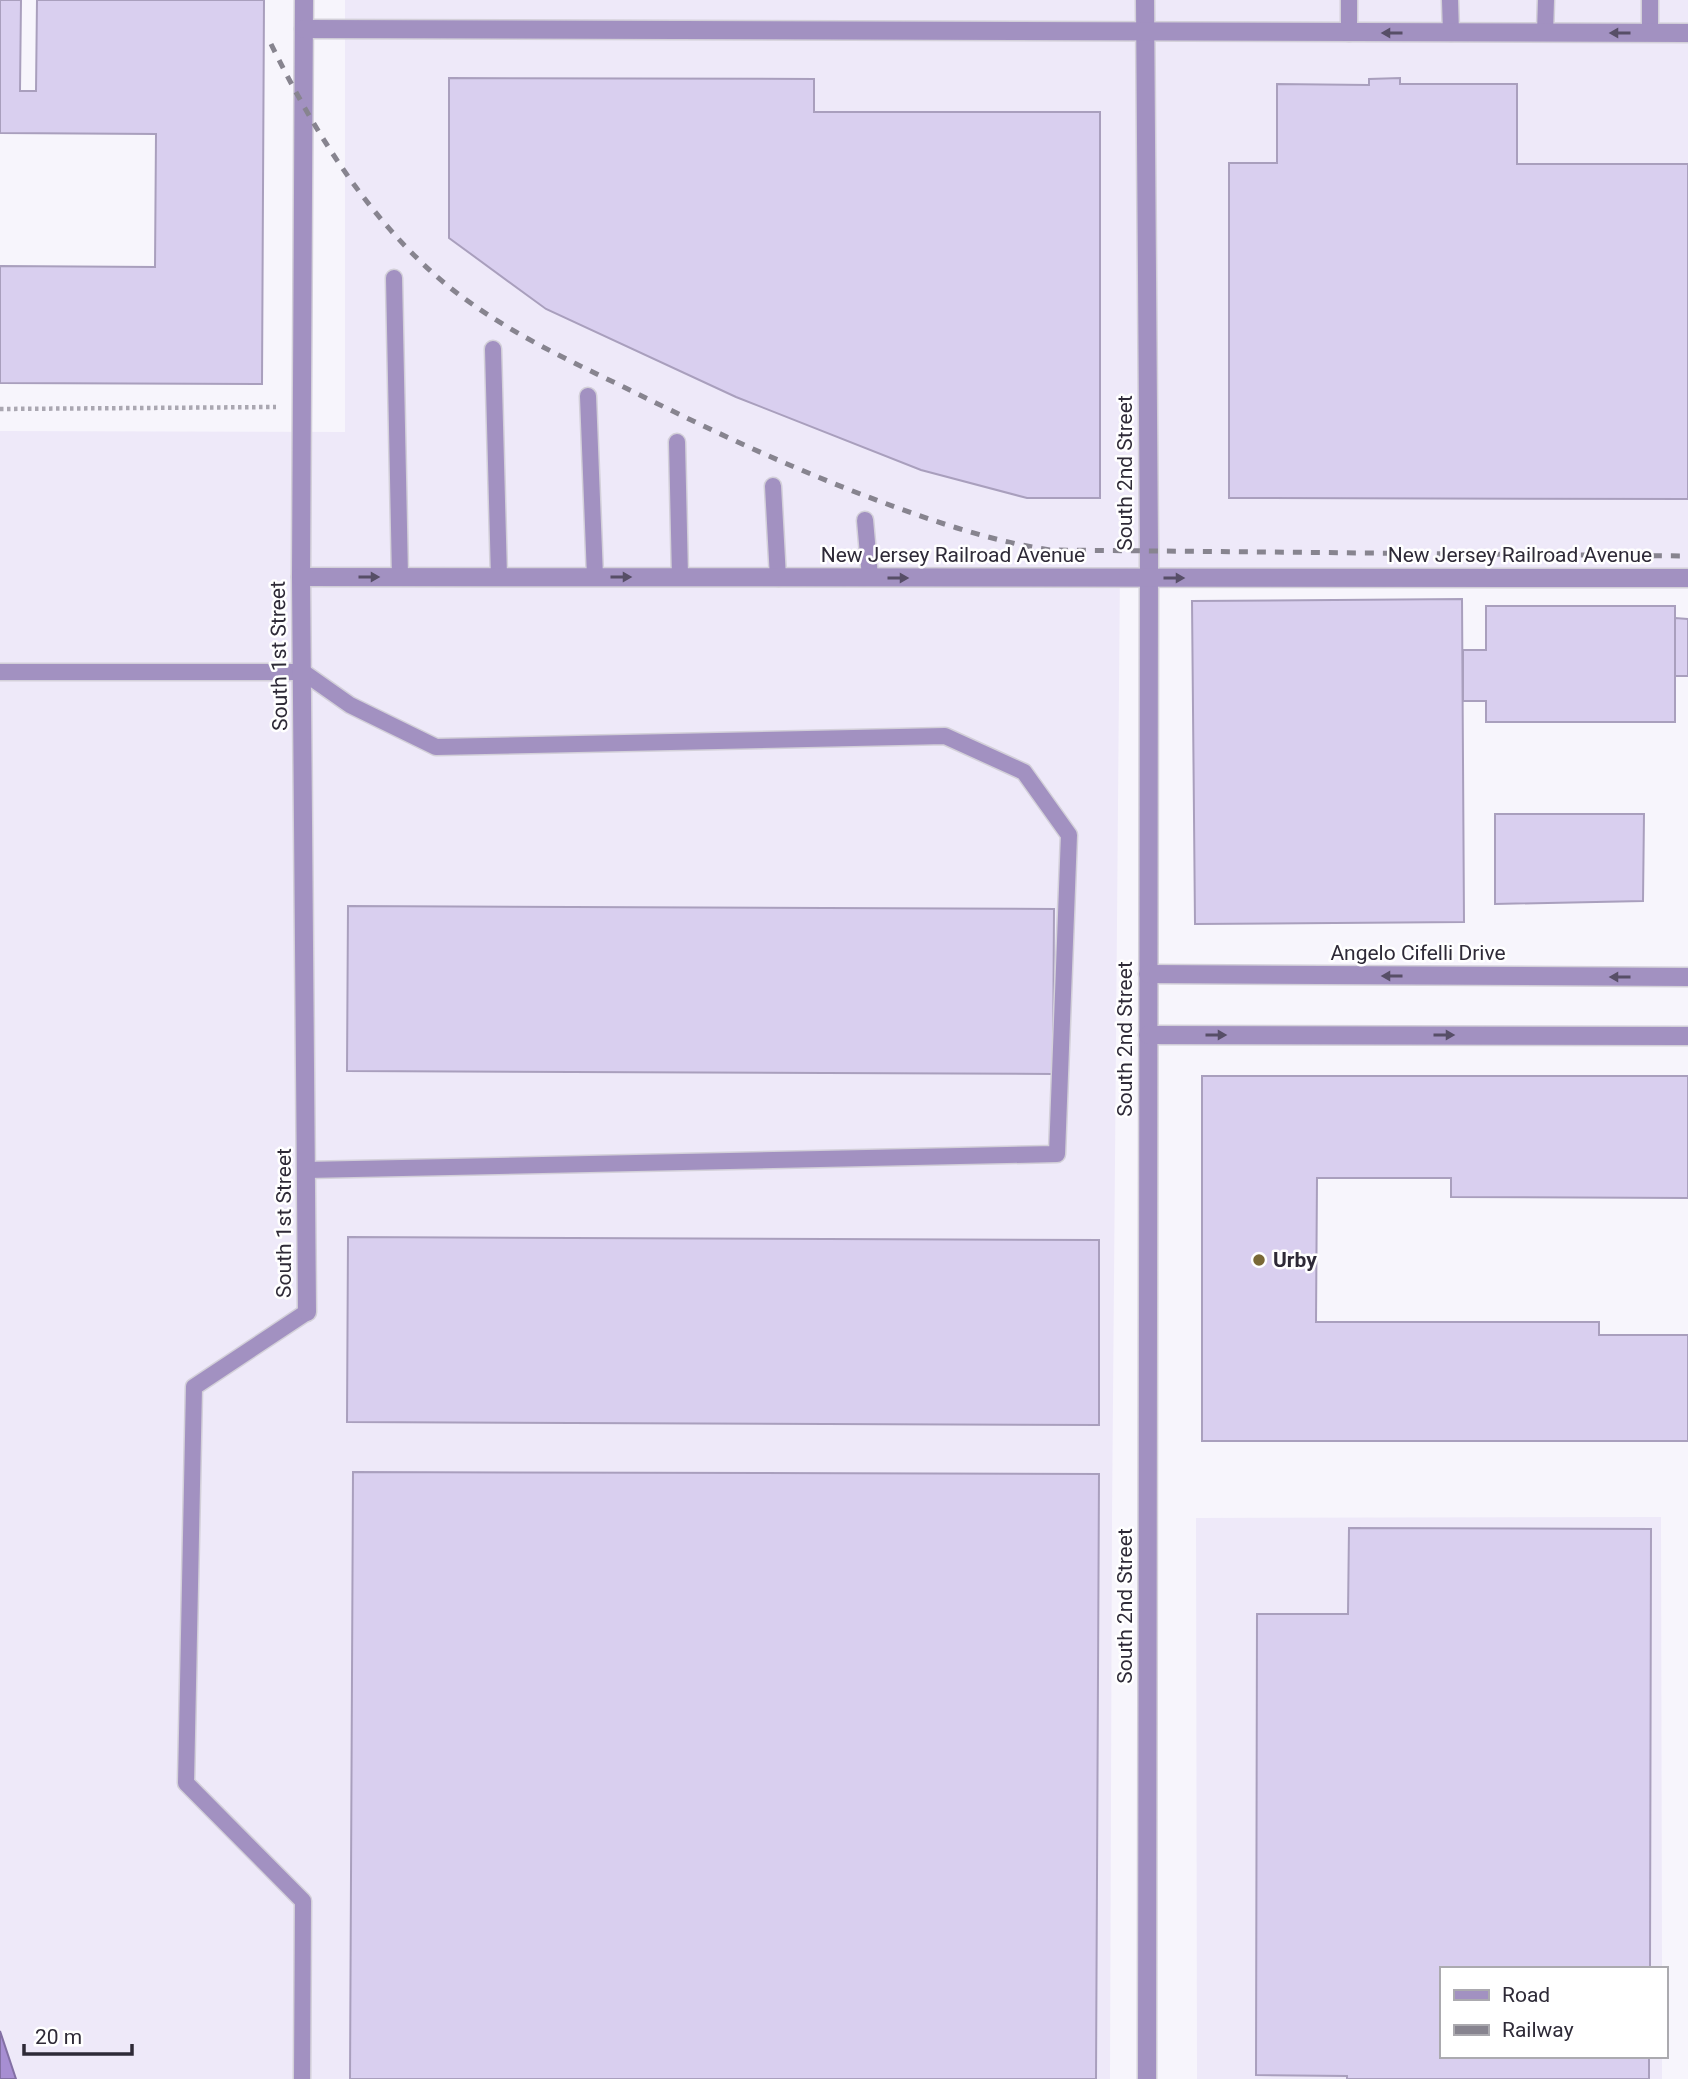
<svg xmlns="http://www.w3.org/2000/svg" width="1688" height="2079" viewBox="0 0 1688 2079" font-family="Roboto,sans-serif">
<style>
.built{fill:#eee9f9}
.water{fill:#a78ed2;stroke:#8370a4;stroke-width:2}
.building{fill:#d9cfef;stroke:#a99fbd;stroke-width:2}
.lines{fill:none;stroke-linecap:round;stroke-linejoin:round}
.service-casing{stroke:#d3d0d9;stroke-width:19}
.minor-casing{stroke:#d3d0d9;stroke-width:21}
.path{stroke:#aaa7b1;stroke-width:4.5;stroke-dasharray:3.5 3.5;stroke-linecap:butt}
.service{stroke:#a291c1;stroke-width:16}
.minor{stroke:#a291c1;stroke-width:18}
.rail{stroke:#87848f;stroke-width:5;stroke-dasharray:9 9;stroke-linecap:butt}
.oneway{fill:#574e67}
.poi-dot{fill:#796836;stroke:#fff;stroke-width:2.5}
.labels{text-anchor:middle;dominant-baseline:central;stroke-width:5;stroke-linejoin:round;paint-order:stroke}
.street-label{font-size:21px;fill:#2e2a37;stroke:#fff}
.poi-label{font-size:21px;font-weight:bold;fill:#2e2a37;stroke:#fff;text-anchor:start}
</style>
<rect width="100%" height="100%" fill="#f7f5fc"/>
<g class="built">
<path d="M 345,0 L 1688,0 L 1688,568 L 1120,567 L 1112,1517 L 1110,2079 L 16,2079 L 0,2031 L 0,431 L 345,432 Z"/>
<path d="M 1661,1517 L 1662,1969 L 1441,1969 L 1441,2056 L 1662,2056 L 1662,2079 L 1197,2079 L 1196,1518 Z"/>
</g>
<path class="water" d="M 0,2031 L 16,2079 L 0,2079 Z"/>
<g class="building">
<path d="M 0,0 L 21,0 L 20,91 L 36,91 L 37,0 L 264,0 L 262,384 L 0,383 L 0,266 L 155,267 L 156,134 L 0,133 Z"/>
<path d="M 449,78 L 814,79 L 814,112 L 1100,112 L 1100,498 L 1027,498 L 921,470 L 736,397 L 546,309 L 449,238 Z"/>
<path d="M 1400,78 L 1400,84 L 1517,84 L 1517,164 L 1688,164 L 1688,499 L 1229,498 L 1229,163 L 1277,163 L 1277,84 L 1369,85 L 1369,79 Z"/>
<path d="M 1462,599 L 1464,922 L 1195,924 L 1192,601 Z"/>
<path d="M 1486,606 L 1675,606 L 1675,722 L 1486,722 L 1486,701 L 1463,701 L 1463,650 L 1486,650 Z"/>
<path d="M 1675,618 L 1688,619 L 1688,676 L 1675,676 Z"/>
<path d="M 1495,814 L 1644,814 L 1643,901 L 1495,904 Z"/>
<path d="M 348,906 L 1054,909 L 1053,1074 L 347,1071 Z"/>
<path d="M 1202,1076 L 1688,1076 L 1688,1198 L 1451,1197 L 1451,1178 L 1317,1178 L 1316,1322 L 1599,1322 L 1599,1335 L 1688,1335 L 1688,1441 L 1202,1441 Z"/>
<path d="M 348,1237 L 1099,1240 L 1099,1425 L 347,1422 Z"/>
<path d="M 353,1472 L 1099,1474 L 1096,2079 L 350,2079 Z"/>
<path d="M 1349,1528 L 1651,1529 L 1650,1969 L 1441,1969 L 1441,2056 L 1649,2056 L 1649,2079 L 1347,2079 L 1347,2076 L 1256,2075 L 1257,1614 L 1348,1614 Z"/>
</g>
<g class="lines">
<defs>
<g id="service">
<path d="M 1349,0 L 1349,33"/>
<path d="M 1450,0 L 1451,33"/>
<path d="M 1650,0 L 1650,33"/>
<path d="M 1545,33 L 1546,0"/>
<path d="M 394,278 L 400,577"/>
<path d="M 493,349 L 499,577"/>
<path d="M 588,396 L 595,577"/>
<path d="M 677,442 L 680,577"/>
<path d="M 773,486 L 778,578"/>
<path d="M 865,520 L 870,577"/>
<path d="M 0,672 L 303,672 L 350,705 L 436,747 L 945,736 L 1024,772 L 1069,835 L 1057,1154 L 306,1170"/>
<path d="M 302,2079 L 303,1901 L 186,1783 L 194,1387 L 307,1312"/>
</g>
<g id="minor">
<path d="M 304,0 L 301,577 L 307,1312"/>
<path d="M 1145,0 L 1149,552 L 1147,2079"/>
<path d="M 304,29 L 1688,33"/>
<path d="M 301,577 L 1688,578"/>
<path d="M 1148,974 L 1688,977"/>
<path d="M 1148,1035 L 1688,1036"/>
</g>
</defs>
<use href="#service" class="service-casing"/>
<use href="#minor" class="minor-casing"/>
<path class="path" d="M 0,409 L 276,407"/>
<use href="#service" class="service"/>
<use href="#minor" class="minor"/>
<path class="rail" d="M 271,44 C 310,123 356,199 420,261 C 481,321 560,356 636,393 C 710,430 785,465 863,495 C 924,518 985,540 1050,550 L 1688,556"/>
</g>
<defs><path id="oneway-solid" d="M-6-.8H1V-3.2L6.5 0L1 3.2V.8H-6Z" transform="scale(1.75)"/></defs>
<g class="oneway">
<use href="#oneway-solid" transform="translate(1392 33) rotate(-180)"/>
<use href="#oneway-solid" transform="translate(1620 33) rotate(-180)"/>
<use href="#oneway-solid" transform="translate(369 577)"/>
<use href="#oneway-solid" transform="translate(621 577)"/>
<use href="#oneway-solid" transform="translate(898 578)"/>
<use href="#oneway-solid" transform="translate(1174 578)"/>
<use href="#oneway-solid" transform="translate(1392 976) rotate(-180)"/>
<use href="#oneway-solid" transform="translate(1620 977) rotate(-180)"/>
<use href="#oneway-solid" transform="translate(1216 1035)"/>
<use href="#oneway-solid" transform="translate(1444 1035)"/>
</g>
<circle class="poi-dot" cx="1259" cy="1260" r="7"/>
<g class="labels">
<g class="street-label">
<text transform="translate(1125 473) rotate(-90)">South 2nd Street</text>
<text x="953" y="555">New Jersey Railroad Avenue</text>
<text x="1520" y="555">New Jersey Railroad Avenue</text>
<text transform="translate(279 656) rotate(-91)">South 1st Street</text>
<text x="1418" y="953">Angelo Cifelli Drive</text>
<text transform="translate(1125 1039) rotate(-90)">South 2nd Street</text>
<text transform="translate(284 1223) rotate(-90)">South 1st Street</text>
<text transform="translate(1125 1606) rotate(-90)">South 2nd Street</text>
</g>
<g class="poi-label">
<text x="1273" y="1260">Urby</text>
</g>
</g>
<rect x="1440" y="1967" width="228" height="91" fill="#ffffff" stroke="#abaaaf" stroke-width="2"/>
<rect x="1454" y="1990" width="35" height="10" fill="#a291c1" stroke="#abaaaf" stroke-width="2"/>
<text x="1502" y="2002" font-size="21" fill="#2e2a37">Road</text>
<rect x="1454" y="2025" width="35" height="10" fill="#87848f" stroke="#abaaaf" stroke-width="2"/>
<text x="1502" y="2037" font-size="21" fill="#2e2a37">Railway</text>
<path d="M24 2044v10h108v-10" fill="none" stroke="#2e2a37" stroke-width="3.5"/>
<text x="35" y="2044" font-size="21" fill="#2e2a37" stroke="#ffffff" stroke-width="5" paint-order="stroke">20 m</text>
</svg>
